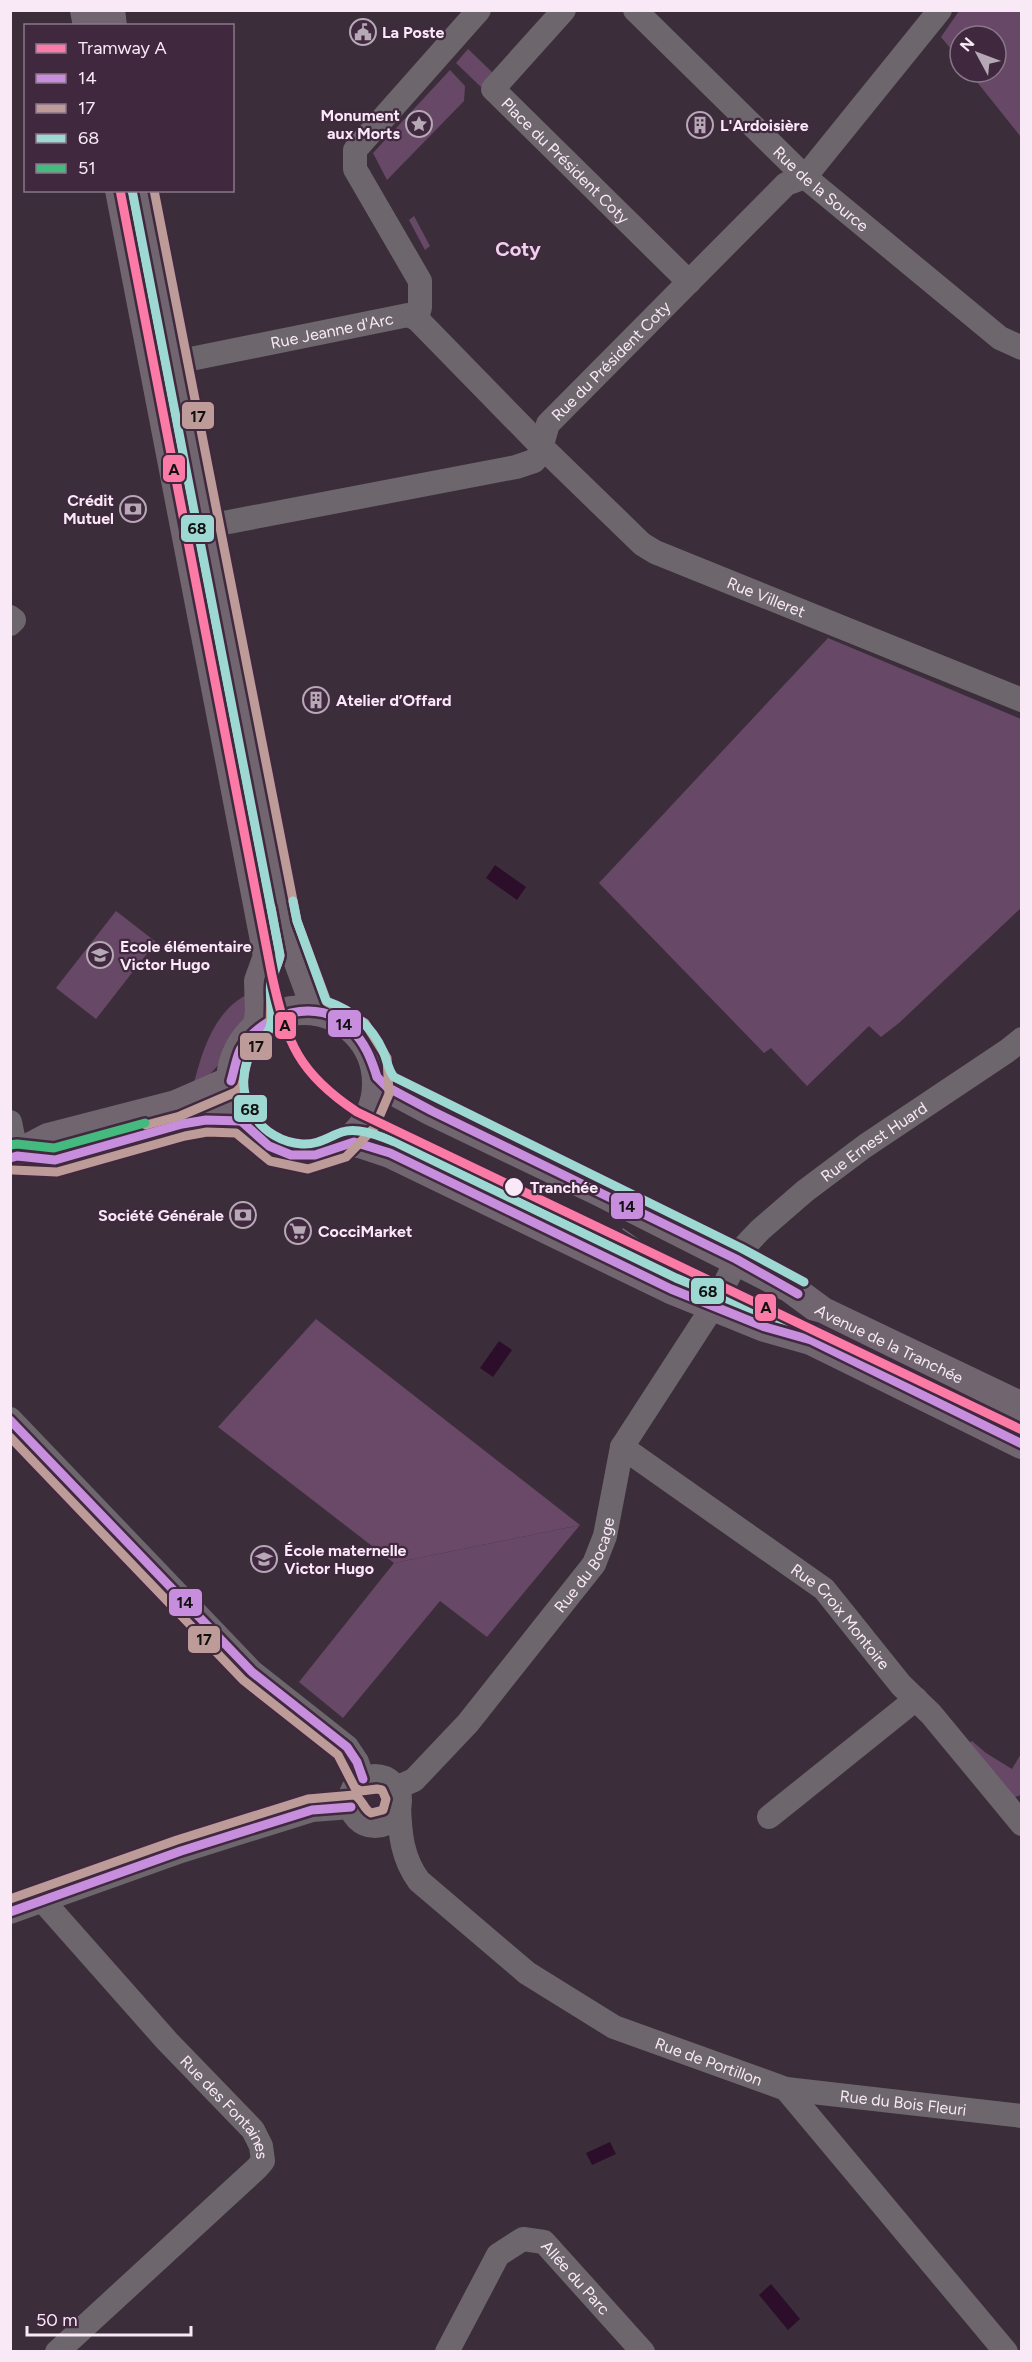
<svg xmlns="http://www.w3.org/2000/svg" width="1032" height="2362" viewBox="0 0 1032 2362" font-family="Figtree,sans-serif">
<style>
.green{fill:#684867}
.forest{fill:#6a4868}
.water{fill:#2c0e2b}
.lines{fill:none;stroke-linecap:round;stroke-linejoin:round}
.minor{stroke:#6d676d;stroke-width:24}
.major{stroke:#716670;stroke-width:30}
.tram{stroke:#746b73;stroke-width:1.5}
.bus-1-casing{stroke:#40293f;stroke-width:14}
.bus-2-casing{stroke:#40293f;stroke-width:14}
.bus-3-casing{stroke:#40293f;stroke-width:14}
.bus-4-casing{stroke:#40293f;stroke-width:14}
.bus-1{stroke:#c88ede;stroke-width:9}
.bus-2{stroke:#bd9b98;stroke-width:9}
.bus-3{stroke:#9ed8d2;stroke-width:9}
.bus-4{stroke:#44ba7f;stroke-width:9}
.tram-1-casing{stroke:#40293f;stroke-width:14}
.tram-1{stroke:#fc7ba6;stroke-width:9}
.stop-dot{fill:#f9e9f7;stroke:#40293f;stroke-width:2}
.labels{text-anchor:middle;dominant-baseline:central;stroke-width:4.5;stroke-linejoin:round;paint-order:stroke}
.poi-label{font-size:16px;font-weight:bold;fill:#f9e9f7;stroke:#40293f;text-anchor:start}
.street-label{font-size:16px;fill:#f9e9f7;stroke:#40293f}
.stop-label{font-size:16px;font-weight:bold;fill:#f9e9f7;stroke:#40293f;text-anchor:start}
.quarter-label{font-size:20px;font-weight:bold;fill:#f0d1ed;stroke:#40293f}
.line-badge{stroke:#40293f;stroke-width:2}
.pale-badge-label{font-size:16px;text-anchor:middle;font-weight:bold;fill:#111}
</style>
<rect width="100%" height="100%" fill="#3b2e3a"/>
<g class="green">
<path d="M 959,11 L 1021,11 L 1021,137 L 969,72 L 996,72 L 996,36 L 960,36 L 960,60 L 941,37 Z"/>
<path d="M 468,49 L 493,73 L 481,87 L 456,63 Z"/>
<path d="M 450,70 L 465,86 L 464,101 L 387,180 L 373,153 Z"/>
<path d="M 414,216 L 430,246 L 425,250 L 409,220 Z"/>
<path d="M 828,638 L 1021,719 L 1022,907 L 899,1023 L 881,1037 L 869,1026 L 807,1086 L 771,1048 L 764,1053 L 599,883 Z"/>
<path d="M 116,911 L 156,942 L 96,1019 L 56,988 Z"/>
<path d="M 250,993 L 247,1019 L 233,1038 L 220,1063 L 204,1081 L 193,1087 C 202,1051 214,1010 250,993 Z"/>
<path d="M 580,1525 L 487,1637 L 440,1601 L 343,1718 L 299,1682 L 394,1563 Z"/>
<path d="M 972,1741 L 986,1753 L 1012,1769 L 1021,1754 L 1021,1795 L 1011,1798 L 969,1743 Z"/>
</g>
<path class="forest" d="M 316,1319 L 580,1525 L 394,1563 L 218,1427 Z"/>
<g class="water">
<path d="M 495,865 L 526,887 L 517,900 L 486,878 Z"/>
<path d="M 499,1341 L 512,1350 L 493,1377 L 480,1368 Z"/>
<path d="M 610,2142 L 616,2154 L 592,2165 L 586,2153 Z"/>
<path d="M 771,2284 L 800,2319 L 788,2330 L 759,2295 Z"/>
</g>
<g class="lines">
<g class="minor">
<path id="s1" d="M 564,10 L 493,89 L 689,282"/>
<path id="s2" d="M 635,10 L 805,177 L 1000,338 L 1022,348"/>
<path d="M 417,319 L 420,307 L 420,281 L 355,169 L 355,150 L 479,10"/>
<path id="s3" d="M 176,362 L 408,315 L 417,319 L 542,447 L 642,544 L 655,552 L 1022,700"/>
<path id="s4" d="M 192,529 L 516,467 L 534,461 L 539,455 L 548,424 L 786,184 L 805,177 L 940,10"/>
<path d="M 10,617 L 14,620 L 10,624"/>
<path d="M 10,1122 L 17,1156"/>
<path d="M 10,1419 L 252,1672 L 347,1747 L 357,1762 L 363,1779"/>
<path id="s5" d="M 622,1447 L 824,1589 L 901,1685 L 931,1714 L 1022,1824"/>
<circle cx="375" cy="1801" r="25"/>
<path id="s6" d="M 396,1788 L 414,1780 L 468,1723 L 594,1564 L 605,1536 L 622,1447 L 714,1305 L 743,1248 L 760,1230 L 805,1191 L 865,1146 L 1007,1051 L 1022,1039"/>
<path id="s7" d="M 399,1806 C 400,1834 402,1858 419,1881 L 527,1973 L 614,2027 L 786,2089 L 1006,2352"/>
<path d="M 769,1817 L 916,1699"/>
<path id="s8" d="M 43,1901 L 167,2041 L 253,2130 L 261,2146 L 263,2161 L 257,2168 L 57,2352"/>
<path d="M 10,1912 L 181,1851 L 312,1810 L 351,1807"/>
<path id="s9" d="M 786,2089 L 1022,2116"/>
<path id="s10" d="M 447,2352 L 498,2255 L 523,2239 L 544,2242 L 643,2352"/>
</g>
<g class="major">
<path d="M 85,10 L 88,26"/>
<path d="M 110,10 L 112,26"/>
<path d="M 120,190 L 268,956 L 259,981 L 260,1011 L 258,1027"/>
<path d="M 142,190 L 285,924 L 317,1011"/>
<circle cx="304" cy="1083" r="73"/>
<path id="s11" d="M 377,1077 L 387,1087 L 432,1111 L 599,1191 L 789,1287 L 823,1312 L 1022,1407"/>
<path d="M 347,1143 L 360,1143 L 390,1153 L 671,1289 L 765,1327 L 811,1340 L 1022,1444"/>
<path d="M 17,1156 L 55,1160 L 182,1124 L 206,1120 L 241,1121"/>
<path d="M 10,1158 L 48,1138 L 176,1105 L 231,1081"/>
</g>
<path class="tram" d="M 623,1229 L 675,1265"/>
<defs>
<g id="bus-1">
<path d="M 377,1077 L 387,1087 L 432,1111 L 736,1259 L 798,1294"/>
<path d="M 231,1081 C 234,1071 236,1059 240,1050 C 261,1013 319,995 351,1029 C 365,1043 371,1058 377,1077"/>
<path d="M 241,1121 L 269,1146 L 291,1155 L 315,1155 L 354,1142 L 390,1153 L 671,1289 L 765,1327 L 811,1340 L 1022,1444"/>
<path d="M 10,1158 L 17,1156 L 55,1160 L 182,1124 L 206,1120 L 241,1121"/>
<path d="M 10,1420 L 252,1672 L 347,1747 L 357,1762 L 363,1779"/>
<path d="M 10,1912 L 181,1851 L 312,1810 L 351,1807"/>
</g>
<g id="bus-2">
<path d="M 146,1125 L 180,1116 L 236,1092 L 241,1087 C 246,1076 244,1062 252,1051 C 258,1043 267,1038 270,1028 L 271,983 L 280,956 L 271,907"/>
<path d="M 13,1170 L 57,1172 L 185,1136 L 207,1132 L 236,1133 L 270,1161 L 308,1169 L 346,1157 L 375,1127 L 389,1094 L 387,1058 L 365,1023 L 327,1002 L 297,921 L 154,190"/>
<path d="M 10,1437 L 243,1680 L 338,1755 L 355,1788 L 361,1791 L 377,1789 L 382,1790 L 386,1799 L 383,1810 L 371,1813 C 363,1809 363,1799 354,1795 L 308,1799 L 177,1840 L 10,1899"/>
</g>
<g id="bus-3">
<path d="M 132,190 L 280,955 C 279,964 273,972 271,981 C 268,996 275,1012 270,1027 C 265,1040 252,1048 247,1061 C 234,1101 261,1141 302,1144 C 318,1145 328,1137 342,1132 C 359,1127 379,1136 395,1142 L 676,1278 L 769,1316 L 816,1329 L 1022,1430"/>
<path d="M 293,901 L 297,921 L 326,1001 C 352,1010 372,1026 383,1051 C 387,1060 388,1070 394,1077 L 741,1248 L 804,1282"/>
</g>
<path id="bus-4" d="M 10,1145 L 17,1144 L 54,1148 L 145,1123"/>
</defs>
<use href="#bus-1" class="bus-1-casing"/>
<use href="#bus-2" class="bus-2-casing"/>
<use href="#bus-3" class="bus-3-casing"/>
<use href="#bus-4" class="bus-4-casing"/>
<use href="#bus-1" class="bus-1"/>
<use href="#bus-2" class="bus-2"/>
<use href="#bus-3" class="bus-3"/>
<use href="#bus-4" class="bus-4"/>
<defs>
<path id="tram-1" d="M 120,190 L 272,976 C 287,1043 298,1073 357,1112 L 1022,1430"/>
</defs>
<use href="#tram-1" class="tram-1-casing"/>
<use href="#tram-1" class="tram-1"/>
</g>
<defs>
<symbol id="civic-ring" viewBox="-11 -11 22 22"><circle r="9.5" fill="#40293f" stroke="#b6a8b5" stroke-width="1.5"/><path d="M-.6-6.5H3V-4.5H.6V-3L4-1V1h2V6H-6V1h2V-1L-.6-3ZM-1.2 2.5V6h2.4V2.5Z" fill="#b6a8b5"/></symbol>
<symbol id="sight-ring" viewBox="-11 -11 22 22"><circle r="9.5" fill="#40293f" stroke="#b6a8b5" stroke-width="1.5"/><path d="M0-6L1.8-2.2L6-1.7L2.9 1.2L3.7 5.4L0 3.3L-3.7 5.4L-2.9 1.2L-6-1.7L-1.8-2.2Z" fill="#b6a8b5"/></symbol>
<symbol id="building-ring" viewBox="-11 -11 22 22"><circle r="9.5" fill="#40293f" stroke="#b6a8b5" stroke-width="1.5"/><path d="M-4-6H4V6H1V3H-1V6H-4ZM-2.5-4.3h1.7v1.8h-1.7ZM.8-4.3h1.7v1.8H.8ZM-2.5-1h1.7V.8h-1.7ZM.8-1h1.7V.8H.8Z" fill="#b6a8b5"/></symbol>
<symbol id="bank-ring" viewBox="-11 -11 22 22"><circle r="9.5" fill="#40293f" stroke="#b6a8b5" stroke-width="1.5"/><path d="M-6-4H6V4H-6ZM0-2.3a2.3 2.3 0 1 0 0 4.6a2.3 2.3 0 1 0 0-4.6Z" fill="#b6a8b5"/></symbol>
<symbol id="school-ring" viewBox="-11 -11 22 22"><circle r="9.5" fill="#40293f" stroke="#b6a8b5" stroke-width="1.5"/><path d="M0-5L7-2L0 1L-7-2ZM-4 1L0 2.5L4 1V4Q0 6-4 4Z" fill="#b6a8b5"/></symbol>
<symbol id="supermarket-ring" viewBox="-11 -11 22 22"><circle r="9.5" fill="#40293f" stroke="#b6a8b5" stroke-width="1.5"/><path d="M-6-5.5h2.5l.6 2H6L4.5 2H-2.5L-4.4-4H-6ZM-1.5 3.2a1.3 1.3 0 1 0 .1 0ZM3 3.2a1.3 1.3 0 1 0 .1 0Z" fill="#b6a8b5"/></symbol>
</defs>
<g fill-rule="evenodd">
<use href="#civic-ring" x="348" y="17" width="30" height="30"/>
<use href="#sight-ring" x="404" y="109" width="30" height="30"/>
<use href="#building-ring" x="685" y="110" width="30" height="30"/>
<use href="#bank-ring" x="118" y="494" width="30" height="30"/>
<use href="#building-ring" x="301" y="685" width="30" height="30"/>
<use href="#school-ring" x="85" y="940" width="30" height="30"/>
<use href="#bank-ring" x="228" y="1200" width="30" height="30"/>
<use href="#supermarket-ring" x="283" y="1216" width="30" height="30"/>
<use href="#school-ring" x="249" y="1544" width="30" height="30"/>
</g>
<circle class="stop-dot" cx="514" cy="1187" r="10"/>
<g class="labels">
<g class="poi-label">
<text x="382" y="32">La Poste</text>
<text x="400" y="115" text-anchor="end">Monument<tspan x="400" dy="18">aux Morts</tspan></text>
<text x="720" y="125">L'Ardoisière</text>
<text x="114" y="500" text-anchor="end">Crédit<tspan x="114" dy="18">Mutuel</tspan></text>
<text x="336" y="700">Atelier d’Offard</text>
<text x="120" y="946">Ecole élémentaire<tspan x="120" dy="18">Victor Hugo</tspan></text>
<text x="224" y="1215" text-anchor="end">Société Générale</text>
<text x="318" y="1231">CocciMarket</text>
<text x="284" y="1550">École maternelle<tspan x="284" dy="18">Victor Hugo</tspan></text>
</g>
<g class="street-label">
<text stroke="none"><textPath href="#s1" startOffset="208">Place du Président Coty</textPath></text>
<text stroke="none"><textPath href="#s2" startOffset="258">Rue de la Source</textPath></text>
<text stroke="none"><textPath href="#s3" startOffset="159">Rue Jeanne d'Arc</textPath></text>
<text stroke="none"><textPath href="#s4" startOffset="478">Rue du Président Coty</textPath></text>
<text stroke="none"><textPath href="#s3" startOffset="700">Rue Villeret</textPath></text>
<text stroke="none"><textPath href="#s6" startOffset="824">Rue Ernest Huard</textPath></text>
<text stroke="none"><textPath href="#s11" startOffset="579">Avenue de la Tranchée</textPath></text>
<text stroke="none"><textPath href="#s6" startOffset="296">Rue du Bocage</textPath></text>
<text stroke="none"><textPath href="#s5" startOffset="278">Rue Croix Montoire</textPath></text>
<text stroke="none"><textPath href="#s7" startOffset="424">Rue de Portillon</textPath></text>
<text stroke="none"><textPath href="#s9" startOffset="118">Rue du Bois Fleuri</textPath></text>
<text stroke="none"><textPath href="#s8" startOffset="276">Rue des Fontaines</textPath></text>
<text stroke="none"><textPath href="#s10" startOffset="208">Allée du Parc</textPath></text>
</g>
<g class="stop-label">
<text x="530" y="1187">Tranchée</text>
</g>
<g class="quarter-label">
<text x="518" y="249">Coty</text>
</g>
</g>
<g class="line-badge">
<rect x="181" y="401" width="34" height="29" rx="6" fill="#bd9b98"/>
<rect x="162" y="454" width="24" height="29" rx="6" fill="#fc7ba6"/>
<rect x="180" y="514" width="35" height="29" rx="6" fill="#9ed8d2"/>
<rect x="327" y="1009" width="35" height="29" rx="6" fill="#c88ede"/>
<rect x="274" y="1011" width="23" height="29" rx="6" fill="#fc7ba6"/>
<rect x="239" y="1032" width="34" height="29" rx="6" fill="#bd9b98"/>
<rect x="233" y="1094" width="35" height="29" rx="6" fill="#9ed8d2"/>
<rect x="610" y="1192" width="34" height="28" rx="6" fill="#c88ede"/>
<rect x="690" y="1277" width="35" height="28" rx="6" fill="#9ed8d2"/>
<rect x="754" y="1293" width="23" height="29" rx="6" fill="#fc7ba6"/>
<rect x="168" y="1588" width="35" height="29" rx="6" fill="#c88ede"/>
<rect x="187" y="1625" width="34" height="29" rx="6" fill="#bd9b98"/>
</g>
<g class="pale-badge-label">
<text x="198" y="422">17</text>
<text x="174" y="475">A</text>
<text x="197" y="534">68</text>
<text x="344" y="1030">14</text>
<text x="285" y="1031">A</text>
<text x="256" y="1052">17</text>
<text x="250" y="1115">68</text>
<text x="627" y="1212">14</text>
<text x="708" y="1297">68</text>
<text x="766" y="1313">A</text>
<text x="185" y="1608">14</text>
<text x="204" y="1645">17</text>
</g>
<rect width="1032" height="2362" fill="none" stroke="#f9e9f7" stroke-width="24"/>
<rect x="24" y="24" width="210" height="168" fill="#40293f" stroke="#8a7689" stroke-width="1.5"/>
<rect x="36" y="44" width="30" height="9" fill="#fc7ba6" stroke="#8a7689" stroke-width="1.5"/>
<text x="78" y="54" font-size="18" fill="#f9e9f7">Tramway A</text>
<rect x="36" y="74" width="30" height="9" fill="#c88ede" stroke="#8a7689" stroke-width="1.5"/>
<text x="78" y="84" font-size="18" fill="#f9e9f7">14</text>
<rect x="36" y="104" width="30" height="9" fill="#bd9b98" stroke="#8a7689" stroke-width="1.5"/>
<text x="78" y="114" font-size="18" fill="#f9e9f7">17</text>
<rect x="36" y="134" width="30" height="9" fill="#9ed8d2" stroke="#8a7689" stroke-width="1.5"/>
<text x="78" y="144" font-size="18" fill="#f9e9f7">68</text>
<rect x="36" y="164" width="30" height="9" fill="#44ba7f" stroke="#8a7689" stroke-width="1.5"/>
<text x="78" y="174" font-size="18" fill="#f9e9f7">51</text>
<g transform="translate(978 54) rotate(311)"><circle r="28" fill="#40293f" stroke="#8a7689" stroke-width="1.5"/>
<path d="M0-4.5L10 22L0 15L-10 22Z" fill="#b6a8b5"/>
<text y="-9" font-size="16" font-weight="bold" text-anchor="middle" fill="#f9e9f7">N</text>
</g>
<path d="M27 2326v9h164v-9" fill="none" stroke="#f9e9f7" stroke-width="3"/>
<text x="36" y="2326" font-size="18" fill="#f9e9f7" stroke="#40293f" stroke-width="4.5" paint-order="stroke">50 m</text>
</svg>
